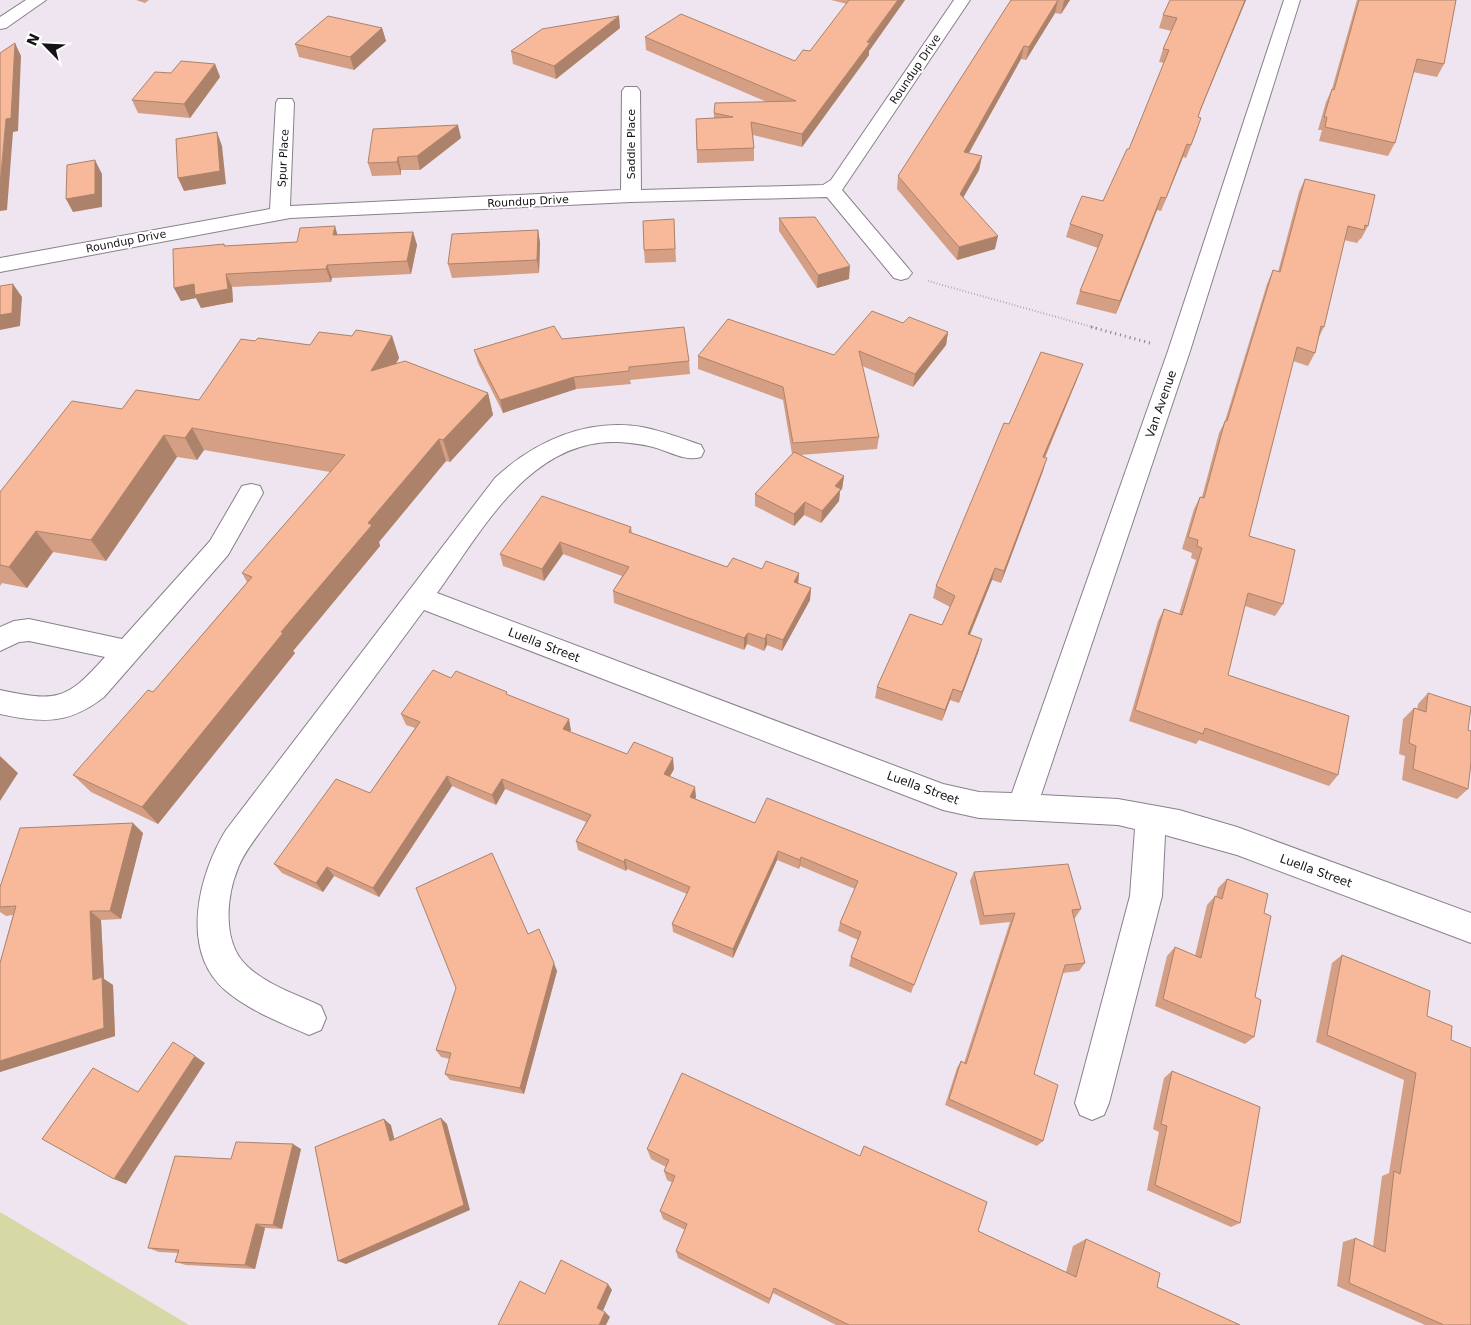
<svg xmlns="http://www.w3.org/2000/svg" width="1471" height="1325" viewBox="0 0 1471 1325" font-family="'DejaVu Sans',sans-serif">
  <rect width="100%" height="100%" fill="#eee5f0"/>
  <path fill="#d6d9a6" d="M0 1212 189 1325H0Z"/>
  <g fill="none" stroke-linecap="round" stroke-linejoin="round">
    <defs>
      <g id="minor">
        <path d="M26 0H46L6 28 0 29V17Z"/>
        <path d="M954 0H970L842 190 908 268 912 273 908 278 901 280 894 278 827 197 631 202 290 218 0 272V258L270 209 276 103 278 99H292L294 103 290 206 621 190 622 91 625 87H637L640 91 641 190 823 185 831 180Z"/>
        <path d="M1284 0H1300L1190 351 1041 795 1118 799 1179 810 1237 827 1471 913V943L1237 855 1165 835 1162 896 1109 1103 1104 1115 1092 1120 1080 1115 1075 1103 1130 896 1135 829 1118 825 979 818 943 810 424 610 260 832C252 843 243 855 238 868 226 897 222 943 247 966 267 985 296 994 321 1006L326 1018 321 1030 309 1035C281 1023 248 1010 225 990 179 950 199 874 226 830L495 478C535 441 587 418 642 427 662 431 681 438 701 445L704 451 701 457C685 462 669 451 653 447 642 444 631 443 619 442 530 438 482 531 437 593L943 784 979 792 1012 793 1168 351Z"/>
        <path d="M251 484 260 486 263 493 228 555 104 697C68 725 42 723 0 714V690C56 702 66 701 105 657L29 641 19 642 0 651V627L14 621 29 619 122 639 210 541 242 486Z"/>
      </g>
    </defs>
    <use href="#minor" stroke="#88808a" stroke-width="2"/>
    <path stroke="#807a82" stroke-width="2" stroke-dasharray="0.5 2.5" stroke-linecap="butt" d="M928 281 1096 328"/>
    <path stroke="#807a82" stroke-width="3" stroke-dasharray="1 4" stroke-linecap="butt" d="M1091 327 1150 343"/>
    <use href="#minor" fill="#fff" fill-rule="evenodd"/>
  </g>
  <g fill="#d49f84">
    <path d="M136 0H149L145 3Z"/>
    <path d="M831 0H905L869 51V55L802 147 753 135 754 148V161L697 163 696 119 714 118V113L767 102 646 50 645 37 795 61 810 51 847 4Z"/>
    <path d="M1011 0H1070L1061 14 1055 13 1026 60 1021 59 969 153 982 156 979 170 963 197 995 249 957 260 897 189 898 176Z"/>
    <path d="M1170 0H1246L1199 114 1197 131 1186 158 1183 157 1161 211 1157 210 1116 314 1076 304 1080 291 1098 248 1066 237 1070 224 1103 201 1129 149 1164 63 1159 62 1163 49 1172 31 1159 28 1163 15Z"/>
    <path d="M1357 0H1456L1444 64 1437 77 1413 72 1395 143 1388 156 1319 141 1322 130H1318L1326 102 1332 89Z"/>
    <path d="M382 28 386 41 354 70 299 57 295 44Z"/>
    <path d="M620 28 556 79 513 64 511 51Z"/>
    <path d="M215 64 220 77 190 118 138 113 132 100 171 73Z"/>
    <path d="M461 138 420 170H401V175L372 176 368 163Z"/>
    <path d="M1305 179 1368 226 1361 239H1360L1357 243 1344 240 1324 327 1319 337 1315 353 1308 366 1293 361 1249 536 1283 604 1275 616 1245 606 1228 675 1338 775 1329 786 1199 740 1196 744 1129 721 1158 621 1164 609 1179 614 1196 560 1191 558 1192 553 1182 549 1194 509 1200 497H1202L1219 433 1225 421 1267 284 1273 270 1278 272 1299 192Z"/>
    <path d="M779 218 849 279 817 288 779 231Z"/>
    <path d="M674 219 676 262 645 263 644 250Z"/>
    <path d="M538 230 540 243 539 273 452 278 448 264Z"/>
    <path d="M413 232 417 245 411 274 332 278 331 282 232 287 233 302 201 308 196 298 181 301 174 288 224 244 225 246 297 242 338 235Z"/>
    <path d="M903 323 948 332 946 345 913 387 862 366 879 437 877 449 800 455 844 476 842 489 840 491 839 501 821 523 804 515 794 526 755 506V494L792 454 783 400 698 369V356L834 355Z"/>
    <path d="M352 336H392L399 358 396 364 488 393 493 415 450 462 446 461 379 542 380 546 293 651 295 653 158 824 91 792 73 775 153 692 247 582 242 573 330 472 204 450 197 460 177 457 106 561 53 552 27 588 2 583 0 586V492L122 409 199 400 255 341 310 345Z"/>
    <path d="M562 339 689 361 690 374 630 380 631 384 576 389 503 413 478 363 474 350Z"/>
    <path d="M1078 377 1045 458 1043 471 1001 583 992 580 970 635 979 650 959 703 950 700 942 721 875 698 877 687 942 625 950 607 933 598 936 586 1009 424Z"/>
    <path d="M631 527 632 533 727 567 762 569 799 573 798 583 811 588 810 600 782 651 767 645 764 651 747 644 744 650 614 603 613 591 622 576 563 554 544 581 503 566 500 554Z"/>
    <path d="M451 678 508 695 571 730 570 732 627 754 674 769 670 777 696 797 695 799 755 823 957 873 911 993 849 966 851 957 858 940 838 931 840 923 855 889 800 866 799 869 777 860 733 958 673 932 672 924 687 894 627 869 626 871 578 850 576 841 586 822 505 789 496 805 452 786 379 897 334 876 323 892 282 873 274 864 370 793 415 728 406 725 401 714Z"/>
    <path d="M1428 693 1468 730V789L1457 799 1402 780 1405 756 1399 754 1403 719 1414 708 1417 709 1418 704Z"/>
    <path d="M143 833 121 919 101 920 104 979 113 985 115 1036 0 1072V963L13 915 6 916 0 912V887Z"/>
    <path d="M974 872 1081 909 1075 918H1074L1085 963 1079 971 1063 973 1034 1074 1043 1141 1037 1146 945 1105 957 1068 961 1061 964 1063 1010 922 980 925 970 881Z"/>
    <path d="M1227 879 1264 913 1255 997 1254 1037 1245 1044 1155 1006 1167 956 1175 947 1195 956 1207 905 1215 896 1216 897 1218 888Z"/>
    <path d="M528 934 557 971 524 1094 450 1080 445 1074 450 1059 441 1057 436 1050Z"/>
    <path d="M1342 955 1427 1016 1451 1040 1471 1325H1425L1337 1286 1343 1242 1355 1238 1373 1246 1382 1176 1389 1173 1404 1080 1316 1042 1332 963Z"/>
    <path d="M1172 1071 1240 1223 1231 1227 1147 1190 1159 1132 1153 1129 1164 1078Z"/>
    <path d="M864 1146 978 1231 1066 1272 1073 1246 1086 1239 1157 1287 1240 1325H836L773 1293 769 1304 678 1258 676 1251 685 1230 663 1219 660 1211 673 1183 667 1180 664 1171 666 1167 651 1159 647 1149 860 1156Z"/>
    <path d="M301 1149 282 1229 265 1228 255 1269 186 1265 175 1262 178 1253 159 1252 148 1248Z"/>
  </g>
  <g fill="#ad826b">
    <path d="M898 0H905L869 51V55L802 147V134Z"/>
    <path d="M1058 0 1055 13 1026 60 1029 47Z"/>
    <path d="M1065 0H1070L1061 14 1064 1Z"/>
    <path d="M1245 0H1246L1196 121 1201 108Z"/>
    <path d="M619 16 620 28 556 79 554 66Z"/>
    <path d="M382 28 386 41 354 70 350 57Z"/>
    <path d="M15 43 21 56 18 131 13 132 7 210 0 211V185L6 119Z"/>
    <path d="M1024 46 1021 59 962 165 964 152Z"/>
    <path d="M215 64 220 77 190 118 184 104Z"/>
    <path d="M458 125 461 138 420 170 417 156Z"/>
    <path d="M217 132 222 146 226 184 184 191 178 178Z"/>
    <path d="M1187 144 1183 157 1161 211 1166 198Z"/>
    <path d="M982 156 979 170 958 207 960 194Z"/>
    <path d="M398 157 401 170V175L397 162Z"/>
    <path d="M95 160 102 174V207L73 212 66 199Z"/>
    <path d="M1161 197 1157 210 1116 314 1120 301Z"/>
    <path d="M335 226 339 240 333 235Z"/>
    <path d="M538 230 540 243 539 273 537 260Z"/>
    <path d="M413 232 417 245 411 274 407 261Z"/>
    <path d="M998 236 995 249 957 260 959 247Z"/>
    <path d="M327 265 332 278 331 282 326 269Z"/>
    <path d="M850 266 849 279 817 288 818 275Z"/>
    <path d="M226 274 232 287 233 302 201 308 196 298 181 301 174 288Z"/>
    <path d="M13 284 22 297 20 326 0 330V315Z"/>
    <path d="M948 332 946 345 913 387 915 374Z"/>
    <path d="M392 336 399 358 379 394 371 371Z"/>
    <path d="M1083 364 1078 377 1039 470 1043 457Z"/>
    <path d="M574 377 576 389 503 413 500 400Z"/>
    <path d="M488 393 493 415 450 462 443 440Z"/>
    <path d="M192 428 204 450 197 460 185 438Z"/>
    <path d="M164 435 177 457 106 561 91 540Z"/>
    <path d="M439 439 446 461 379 542 380 546 293 651 295 653 158 824 142 807 368 523Z"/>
    <path d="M1047 458 1043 471 1001 583 1004 571Z"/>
    <path d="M844 476 842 489 840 491 839 501 821 523 822 511 835 486Z"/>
    <path d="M805 502 804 515 794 526V514Z"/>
    <path d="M36 531 53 552 27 588 9 567Z"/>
    <path d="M560 542 563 554 544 581 542 569Z"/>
    <path d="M995 568 992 580 965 646 968 634Z"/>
    <path d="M799 573 798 585 794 582Z"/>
    <path d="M811 588 810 600 782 651 783 640Z"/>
    <path d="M748 633 747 644 744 650V638Z"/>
    <path d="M767 634V645L764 651 765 639Z"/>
    <path d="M982 639 979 650 959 703 962 692Z"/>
    <path d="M953 689 950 700 942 721 945 710Z"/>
    <path d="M569 719 571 730 566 740 563 729Z"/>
    <path d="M0 756 18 773 0 801Z"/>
    <path d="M673 758 674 769 665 784 664 774Z"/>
    <path d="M447 776 452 786 379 897 373 888Z"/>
    <path d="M502 779 505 789 496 805 492 795Z"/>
    <path d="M695 787 696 797 691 807 690 797Z"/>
    <path d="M133 823 143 833 121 919 110 911Z"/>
    <path d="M778 851 777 860 733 958V949Z"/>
    <path d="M801 857 800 866 799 869 800 860Z"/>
    <path d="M625 859 627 869 626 871 624 862Z"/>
    <path d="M327 867 334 876 323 892 316 883Z"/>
    <path d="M90 911 101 920 104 979 113 985 115 1036 0 1072V1061L93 980Z"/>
    <path d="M554 963 557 971 524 1094 520 1088Z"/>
    <path d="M195 1056 205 1063 126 1184 114 1179Z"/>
    <path d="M441 1118 447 1124 470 1210 346 1264 338 1261Z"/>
    <path d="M384 1119 391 1125 396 1146 390 1141Z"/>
    <path d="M293 1144 301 1149 282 1229 273 1225Z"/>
    <path d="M256 1224 265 1228 255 1269 245 1265Z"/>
    <path d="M608 1284 612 1290 602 1313 597 1308Z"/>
    <path d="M605 1312 610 1317 606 1325H599Z"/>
  </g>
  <g fill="#f7b999" stroke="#ad826b">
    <path d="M849 0H898L867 42 870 43 802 134 751 122 754 148 697 150 696 119 733 117 714 113 715 103 796 101 645 37 681 14 795 61 803 50 810 51Z"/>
    <path d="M1011 0H1058L1029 47 1024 46 964 152 982 156 960 194 998 236 959 247 898 176Z"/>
    <path d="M1170 0H1245L1201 108 1198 117 1201 118 1191 145 1187 144 1166 198 1161 197 1120 301 1080 291 1103 235 1070 224 1082 196 1103 201 1127 149H1129L1169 50 1163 49 1177 18 1163 15Z"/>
    <path d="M1359 0H1456L1444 64 1417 59 1395 143 1325 127 1327 117H1324L1332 89 1334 90Z"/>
    <path d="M328 16 382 28 350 57 295 44Z"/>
    <path d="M619 16 554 66 511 51 542 29Z"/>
    <path d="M15 43 11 118 6 119 0 185V53Z"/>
    <path d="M181 61 215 64 184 104 132 100 155 72 171 73Z"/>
    <path d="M458 125 417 156 398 157 397 162 368 163 373 129Z"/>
    <path d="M217 132 220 171 178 178 176 139Z"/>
    <path d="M95 160V194L66 199 67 165Z"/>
    <path d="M1305 179 1375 195 1368 226 1365 225 1364 230 1348 226 1324 327 1321 326 1315 353 1297 347 1249 536 1295 550 1283 604 1248 593 1228 675 1349 716 1338 775 1205 728 1203 734 1135 710 1164 609 1182 615 1202 548 1197 546 1198 540 1188 537 1200 497 1204 498 1225 421H1227L1273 270 1280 272Z"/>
    <path d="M815 217 850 266 818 275 779 218Z"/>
    <path d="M674 219 675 249 644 250 643 221Z"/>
    <path d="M335 226 333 235 413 232 407 261 327 265 326 269 226 274 228 289 195 295 194 284 174 288 173 249 224 244V246L297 242 300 228Z"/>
    <path d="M538 230 537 260 448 264 452 234Z"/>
    <path d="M13 284 12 313 0 315V286Z"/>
    <path d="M872 311 903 323 909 317 948 332 915 374 859 351 879 437 793 443 783 387 698 356 728 319 834 355Z"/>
    <path d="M554 326 562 339 684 327 689 361 629 367V371L574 377 500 400 474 350Z"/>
    <path d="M356 330 392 336 371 371 405 361 488 393 443 440 439 439 368 523 372 525 281 632 283 633 142 807 73 775 148 690 153 692 252 577 242 573 345 455 192 428 185 438 164 435 91 540 36 531 9 567 0 565V492L72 401 122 409 136 390 199 400 241 339 255 341 258 338 310 345 319 332 352 336Z"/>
    <path d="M1041 352 1083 364 1043 457 1047 458 1004 571 995 568 968 634 982 639 962 692 953 689 945 710 877 687 910 614 942 625 955 596 936 586 1004 423 1009 424Z"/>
    <path d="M794 452 844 476 835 486 841 489 822 511 805 502 794 514 755 494Z"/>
    <path d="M542 496 631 527 629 532 727 567 733 558 762 569 766 561 799 573 794 582 811 588 783 640 767 634 765 639 748 633 744 638 613 591 629 567 560 542 542 569 500 554Z"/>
    <path d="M433 670 451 678 456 671 507 692 506 694 569 719 563 729 627 754 634 742 673 758 664 774 695 787 690 797 755 823 767 798 957 873 914 985 851 957 861 932 840 923 858 881 801 857 800 860 778 851 733 949 672 924 690 887 625 859 624 862 576 841 591 815 502 779 492 795 447 776 373 888 327 867 316 883 274 864 336 779 370 793 420 722 401 714Z"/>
    <path d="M1428 693 1471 707 1468 730 1471 731V762L1468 789 1413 769 1416 746 1409 743 1414 708 1426 712Z"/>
    <path d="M133 823 110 911H90L93 980 102 977 104 1028 0 1061V963L16 906 0 907V887L20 828Z"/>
    <path d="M492 853 528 934 539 929 554 963 520 1088 445 1074 451 1053 436 1050 456 988 416 888Z"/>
    <path d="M1068 864 1081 909 1072 910 1085 963 1065 965 1034 1074 1058 1085 1043 1141 949 1099 961 1061 966 1064 1015 913 984 916 974 872Z"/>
    <path d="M1227 879 1268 894 1264 913 1271 916 1255 997 1261 1000 1254 1037 1163 999 1175 947 1201 958 1215 896 1222 899Z"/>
    <path d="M1342 955 1430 991 1427 1016 1452 1026 1451 1040 1471 1048V1325H1444L1349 1283 1355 1238 1385 1252 1394 1171 1400 1174 1416 1073 1327 1035Z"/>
    <path d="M173 1042 195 1056 114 1179 42 1139 93 1068 138 1092Z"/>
    <path d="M1172 1071 1260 1107 1240 1223 1155 1185 1167 1126 1161 1124Z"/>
    <path d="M682 1073 860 1156 864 1146 987 1202 978 1231 1076 1277 1086 1239 1160 1273 1157 1287 1240 1325H849L774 1288 770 1299 676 1251 687 1224 660 1211 675 1176 664 1171 669 1160 647 1149Z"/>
    <path d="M441 1118 464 1205 338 1261 315 1147 384 1119 390 1141Z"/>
    <path d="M236 1142 293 1144 273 1225 256 1224 245 1265 175 1262 179 1250 148 1248 175 1156 231 1159Z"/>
    <path d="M561 1260 608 1284 597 1308 605 1312 599 1325H498L520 1281 545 1294Z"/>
  </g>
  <g text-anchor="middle" stroke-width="4" stroke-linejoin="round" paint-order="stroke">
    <g font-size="11" fill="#161317" stroke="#fff">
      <text transform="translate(915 69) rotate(-56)" y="4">Roundup Drive</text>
      <text transform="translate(631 144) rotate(-90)" y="4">Saddle Place</text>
      <text transform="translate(283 158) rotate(-87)" y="4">Spur Place</text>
      <text transform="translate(528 201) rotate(-3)" y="4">Roundup Drive</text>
      <text transform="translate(126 241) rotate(-11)" y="4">Roundup Drive</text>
    </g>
    <g font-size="12" fill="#161317" stroke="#fff">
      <text transform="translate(1161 404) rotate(-71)" y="4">Van Avenue</text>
      <text transform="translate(544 645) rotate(21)" y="4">Luella Street</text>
      <text transform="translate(923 788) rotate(20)" y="4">Luella Street</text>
      <text transform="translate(1316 871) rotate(20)" y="4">Luella Street</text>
    </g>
  </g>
  <g transform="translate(45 45) rotate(294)" stroke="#ffffff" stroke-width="4" paint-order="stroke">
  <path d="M0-4L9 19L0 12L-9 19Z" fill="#161317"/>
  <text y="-8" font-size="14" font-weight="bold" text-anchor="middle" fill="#161317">N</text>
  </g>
</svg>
